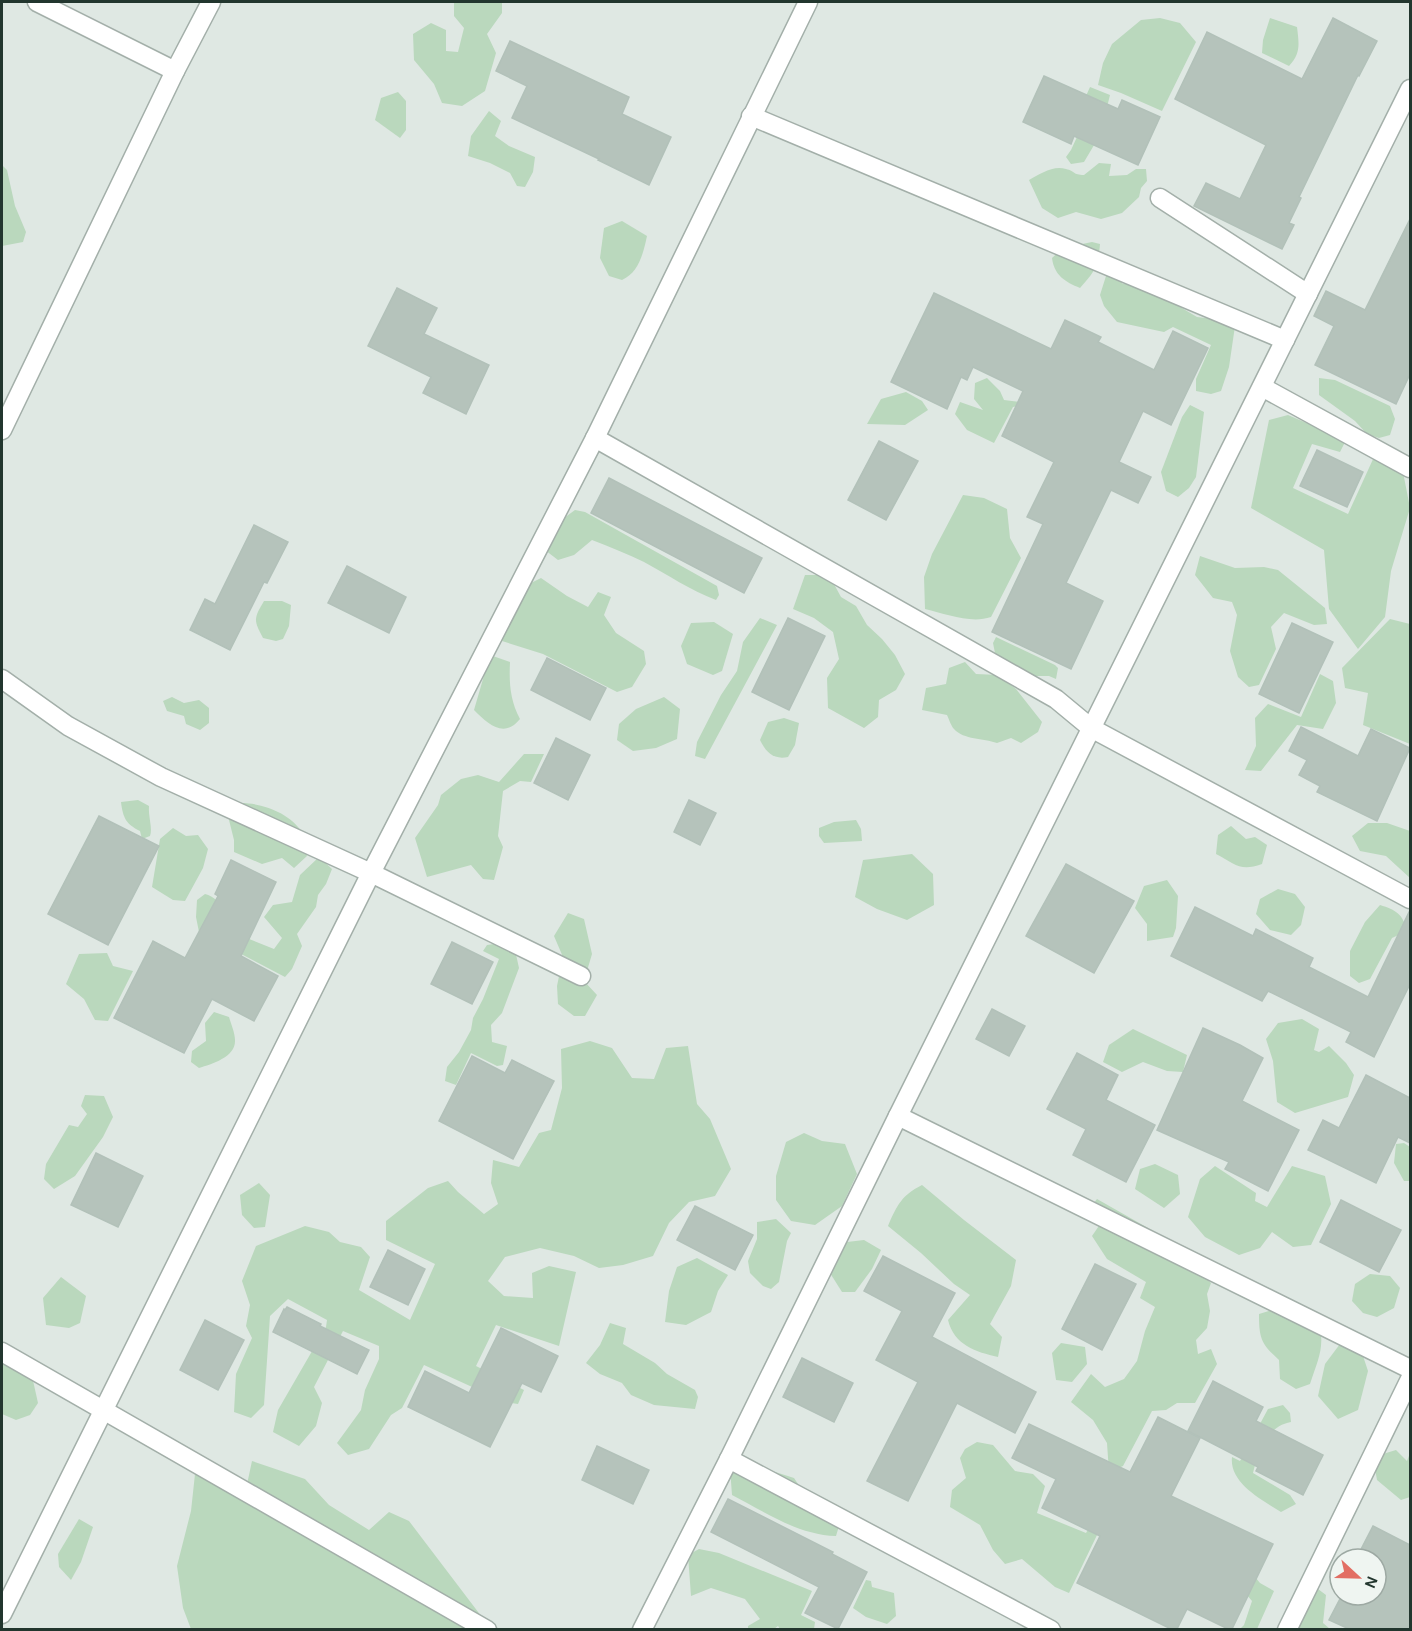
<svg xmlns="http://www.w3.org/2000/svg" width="1412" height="1631" viewBox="0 0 1412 1631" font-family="Karla,sans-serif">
  <rect width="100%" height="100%" fill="#dfe8e3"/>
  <g fill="#bad8bd">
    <path d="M454 2H502V13L487 34 496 53 485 91 462 106 442 103 434 84 414 60 413 34 431 23 446 30V51L458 52 464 28 454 16Z"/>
    <path d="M1160 18 1180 23 1196 42 1162 111 1121 93 1098 85 1103 63 1112 44 1141 20Z"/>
    <path d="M1270 18 1297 27C1299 44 1301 53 1289 66L1262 53 1263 40Z"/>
    <path d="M1090 87 1110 95 1100 135 1084 162 1071 164 1066 157 1071 150 1088 113 1082 105Z"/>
    <path d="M398 92 406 101V130L400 138 375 120 381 98Z"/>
    <path d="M489 111 501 121 495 136 509 146 535 157 533 172 525 187 517 186 510 173 490 163 468 156 471 136Z"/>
    <path d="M1099 163 1111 164 1109 176 1127 175 1136 169H1146L1147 181 1141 188 1139 197 1122 213 1101 219 1076 212 1058 218 1042 208 1029 180C1040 174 1053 165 1066 169 1075 171 1073 175 1084 175Z"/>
    <path d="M2 165 7 170 15 206 26 232 23 242 2 246Z"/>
    <path d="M622 221 647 236C643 254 639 272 622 280L609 276 600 258 604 228Z"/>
    <path d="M1092 242 1100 244C1098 267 1095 271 1080 288 1065 282 1054 275 1052 258L1063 248Z"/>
    <path d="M1115 275 1123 284 1129 281 1144 286 1148 293 1166 297 1175 304 1197 317 1222 320 1235 326 1229 367 1221 391 1211 394 1196 391V379L1211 345 1173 327 1164 332 1117 322 1104 306 1100 295 1106 276Z"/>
    <path d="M987 378 1000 391 1004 400 1019 402 1018 406 1013 407 994 443 967 430 955 414 960 402 983 410 974 399 975 383Z"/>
    <path d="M1319 378 1335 380 1390 406 1395 419 1390 435 1379 438 1367 434 1355 421 1319 395Z"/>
    <path d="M906 392 922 401 928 410 905 425 867 424 881 399Z"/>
    <path d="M1190 405 1204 412 1196 477 1189 488 1178 497 1166 491 1161 472 1182 417Z"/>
    <path d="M1288 415 1346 440 1340 452 1312 444 1293 488 1348 514 1374 457 1403 472 1410 508 1391 571 1385 617 1358 649 1329 609 1324 550 1251 508 1269 420Z"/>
    <path d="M963 495 984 498 1007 509 1010 538 1021 558 991 617C971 624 946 614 925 609L924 577 932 554Z"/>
    <path d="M575 510 585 512 717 586 719 595 716 600C690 590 668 575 644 562 628 554 610 547 592 540L574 555 558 560 541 547 560 521Z"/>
    <path d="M1200 556 1235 568 1264 567 1278 570 1325 608 1327 624 1314 625 1284 613 1271 627 1276 649 1259 685 1249 687 1238 677 1230 651 1237 615 1232 602 1213 598 1195 575Z"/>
    <path d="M805 575H829L841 597 856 606 867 625 882 639 895 655 905 674 896 690 879 700 878 717 864 728 828 708 827 678 839 659 833 632 814 618 793 609Z"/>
    <path d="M541 578 567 596 588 607 598 592 611 597 604 615 616 633 644 651 646 664 632 687 617 692 543 654 502 641 523 587Z"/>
    <path d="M264 601H282L291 605 289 626 283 639 276 641 263 638C253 620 254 618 264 601Z"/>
    <path d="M760 618 777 625 705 759 695 756 697 742 721 695 737 671 743 642Z"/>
    <path d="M1390 619 1410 624V744L1363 725 1368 693 1345 688 1342 668Z"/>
    <path d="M714 622 733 634 722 671 713 675 687 664 681 646 691 623Z"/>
    <path d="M996 637 1055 665 1058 668 1056 679 1049 676H1024L996 658 993 643Z"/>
    <path d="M490 655 510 662C509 683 510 700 520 719 504 739 488 724 474 710Z"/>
    <path d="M965 662 976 674 998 675 1016 689 1042 722 1038 732 1021 743 1011 738 997 743C983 738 964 740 954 729 951 726 949 719 947 715L922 710 926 688 946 684 949 668Z"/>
    <path d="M1320 674 1333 681 1336 703 1323 729 1297 725 1261 771 1245 770 1256 746 1255 718 1268 704 1301 717Z"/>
    <path d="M172 697 184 703 199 700 209 708V723L200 730 186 724 184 716 167 711 163 701Z"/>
    <path d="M664 697 680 709 677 739 656 748 633 751 617 740 619 724 636 709Z"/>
    <path d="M784 718 799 723 795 745 788 757C773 760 766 752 760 740L768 722Z"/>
    <path d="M524 754H544L531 782 520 781 503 791 498 836 503 847 494 880 483 879 471 865 427 877 415 838 438 805 441 795 461 779 478 775 499 782Z"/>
    <path d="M138 800 149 806C148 816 153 829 150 836L142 839 140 831C126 824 123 818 121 802Z"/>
    <path d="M241 803C262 803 290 813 302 832 305 838 305 848 307 856L294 868 282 858 262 864 234 852V840L229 820Z"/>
    <path d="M856 820 861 829 862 841 824 843 819 836V828L834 822Z"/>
    <path d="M1368 823H1387L1410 831V878L1386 856 1360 851 1352 836Z"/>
    <path d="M1231 826 1246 839 1255 837 1267 845 1262 864C1240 872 1235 864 1216 854L1218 835Z"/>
    <path d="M173 828 186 836 198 835 208 849 203 868 185 901 173 900 152 887 160 839Z"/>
    <path d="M912 854 933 874 934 905 907 920 877 909 855 897 863 860Z"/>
    <path d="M319 857 332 869 326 884 318 895 316 907 297 934 302 946 292 969 285 977 199 932 196 917 197 900 205 894C223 899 229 919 237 934L274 949 282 938 264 917 273 905 292 902 300 875Z"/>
    <path d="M1167 880 1178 896 1176 928 1173 937 1147 941V924L1135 908 1144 886Z"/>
    <path d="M1278 889 1295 894 1305 907 1301 925 1291 935 1270 930 1256 914 1260 899Z"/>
    <path d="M1380 905C1396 910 1403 914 1407 931L1392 938 1370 979 1359 983 1350 976V951L1365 922Z"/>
    <path d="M568 913 584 919 592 954 584 981 597 995 585 1016H574L558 1004 557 986 563 957 554 936Z"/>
    <path d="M508 942 515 950 519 968 502 1013 491 1025 492 1042 507 1046 503 1065 497 1066 471 1053 456 1085 445 1081 447 1067 459 1052 471 1030 473 1018 483 999 499 959 483 951 487 945Z"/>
    <path d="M107 953 113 966 133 971 108 1021 95 1020 84 999 66 984 79 954Z"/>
    <path d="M214 1012 229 1017C231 1024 235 1033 235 1040 236 1057 212 1064 199 1068L191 1062 192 1051 206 1041 205 1023Z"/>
    <path d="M1302 1019 1319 1029 1314 1050 1319 1052 1329 1046 1346 1063 1354 1075 1348 1097 1295 1113 1277 1102 1273 1061 1266 1039 1278 1023Z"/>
    <path d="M1133 1029 1187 1055 1183 1072 1167 1071 1143 1062 1122 1072 1103 1062 1109 1045Z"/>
    <path d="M590 1041 612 1048 632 1078 654 1079 666 1048 688 1046 697 1104 710 1119 731 1169 715 1196 689 1202 669 1223 653 1256 623 1265 599 1268 574 1256 540 1248 505 1257 488 1281 504 1296 533 1298 532 1273 549 1266 576 1272 559 1346 496 1325 476 1366 524 1390 518 1404 505 1402 424 1365 402 1408 391 1415 369 1449 348 1455 337 1443 361 1410 365 1390 379 1359V1346L343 1331 314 1387 322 1403 316 1426 299 1446 273 1432 278 1410 326 1327 327 1320 288 1299 270 1316 264 1405 251 1418 234 1412 236 1374 252 1338 246 1326 250 1305 242 1281 256 1246 305 1226 329 1232 340 1242 361 1247 370 1257 359 1290 410 1320 435 1264 386 1240V1221L428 1188 448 1181 458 1192 484 1214 498 1204 491 1183 493 1160 519 1167 539 1133 551 1130 562 1088 561 1049Z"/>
    <path d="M85 1095 104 1096 113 1117 103 1137 75 1176 54 1189 44 1179 46 1164 69 1125 78 1127 87 1114 81 1106Z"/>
    <path d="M804 1133 822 1141 845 1144 857 1174 842 1206 815 1225 791 1221 776 1200V1176L786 1142Z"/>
    <path d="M1404 1143 1410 1147V1181H1404L1394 1163 1396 1144Z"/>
    <path d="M1155 1164 1178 1175 1180 1194 1164 1208 1135 1189 1140 1169Z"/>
    <path d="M1215 1166 1256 1193 1255 1201 1267 1207 1292 1166 1325 1176 1331 1204 1311 1245 1293 1247 1272 1232 1260 1248 1239 1255 1205 1237 1188 1217 1200 1179Z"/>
    <path d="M259 1183 270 1195 265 1227 254 1228 242 1215 240 1195Z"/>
    <path d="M922 1185 964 1220 1016 1260 1011 1286 990 1324 1002 1337 998 1357C976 1352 954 1345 948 1320L970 1295 954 1284 921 1253 888 1226C897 1205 902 1195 922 1185Z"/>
    <path d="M1097 1199 1148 1228 1149 1248 1197 1271 1211 1283 1207 1294 1210 1311 1207 1328 1196 1340 1198 1354 1211 1349 1217 1364 1195 1403H1177L1166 1410 1152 1411 1123 1466 1109 1472 1107 1443 1093 1420 1071 1402 1091 1374 1105 1387 1124 1379 1137 1361 1145 1331 1155 1307 1140 1298 1146 1282 1107 1259 1092 1236 1103 1220 1089 1209Z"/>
    <path d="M776 1219 791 1233 787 1241 779 1282 771 1289 763 1286 750 1273 748 1261 757 1239V1222Z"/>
    <path d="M864 1240 881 1250 872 1269 855 1292H842L830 1273 835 1256 847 1242Z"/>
    <path d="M697 1258 728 1275 718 1291 711 1312 686 1325 665 1322 669 1291 677 1267Z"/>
    <path d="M1370 1274 1390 1276 1400 1288 1394 1308 1377 1317 1363 1313 1352 1301 1355 1284Z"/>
    <path d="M61 1277 86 1296 80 1323 69 1328 46 1325 43 1298Z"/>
    <path d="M1272 1310 1318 1320C1326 1346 1318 1359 1310 1384L1296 1389 1280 1379 1279 1360C1261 1344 1259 1338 1259 1314Z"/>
    <path d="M610 1323 626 1328 623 1344 655 1363 667 1374 695 1390 698 1397 695 1409 654 1405 631 1395 622 1383 600 1374 586 1363 600 1345Z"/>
    <path d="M1061 1343 1085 1347 1087 1364 1072 1382 1056 1380 1052 1353Z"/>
    <path d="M1340 1344 1362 1353 1368 1371 1358 1410 1338 1419 1318 1396 1325 1364Z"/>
    <path d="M2 1351 30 1367 38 1403 30 1415 16 1420 2 1414Z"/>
    <path d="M1283 1405 1290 1413 1291 1422C1267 1426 1258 1452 1253 1473L1290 1495 1296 1504 1281 1512C1262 1500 1229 1483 1232 1457L1240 1461 1268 1409Z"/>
    <path d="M977 1442 993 1445 1015 1471 1033 1474 1045 1486 1037 1513 1086 1533 1095 1518 1098 1533 1069 1593 1055 1587 1022 1559 1005 1564 993 1550 980 1525 950 1507 952 1490 966 1478 960 1458 965 1449Z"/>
    <path d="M1396 1450 1407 1461 1410 1453V1497L1401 1500 1377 1480 1373 1457Z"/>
    <path d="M252 1461 305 1479 329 1505 369 1530 389 1512 409 1521 491 1629H191L183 1608 177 1566 191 1511 195 1474 220 1473 246 1489Z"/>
    <path d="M753 1465 794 1478 808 1499 843 1513 836 1536C798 1535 765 1512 732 1495L730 1468Z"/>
    <path d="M79 1519 93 1527 81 1562 71 1580 59 1567 58 1554Z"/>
    <path d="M699 1549 719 1553 812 1591 801 1615 815 1622 814 1629H780L778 1626 774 1629H748V1626L760 1619 745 1599 711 1588 691 1596 688 1555Z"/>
    <path d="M1251 1572 1260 1583 1274 1591 1257 1629H1240L1244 1625 1252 1601 1241 1588Z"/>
    <path d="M866 1580 871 1581 872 1587 894 1593 896 1616 887 1624 866 1617 853 1608Z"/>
    <path d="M1314 1586 1326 1595 1323 1623 1330 1629H1296Z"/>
  </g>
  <g fill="#b5c3bb" stroke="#b2c1b9" stroke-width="1.5">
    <path d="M1333 18 1377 41 1359 76 1358 75 1299 197 1301 198 1289 223 1294 225 1282 249 1194 206 1206 183 1240 199 1266 145 1175 99 1207 32 1302 79Z"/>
    <path d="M510 41 629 97 622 114 671 137 649 185 598 160 599 159 512 118 527 86 496 71Z"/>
    <path d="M1044 76 1118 109 1122 100 1160 117 1138 165 1074 136 1071 144 1023 122Z"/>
    <path d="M1410 219V374L1396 404 1315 365 1334 326 1314 316 1326 291 1365 310Z"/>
    <path d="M397 288 437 308 424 334 489 365 466 414 423 393 431 377 368 346Z"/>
    <path d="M934 293 1051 349 1065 320 1101 337 1098 342 1154 370 1173 331 1208 348 1171 425 1143 411 1119 462 1151 477 1138 503 1111 490 1066 583 1103 601 1071 669 992 632 1043 524 1027 517 1054 462 1002 436 1023 391 973 367 967 380 961 377 947 409 891 382Z"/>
    <path d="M879 441 918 461 886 520 848 500Z"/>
    <path d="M1317 450 1363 472 1347 507 1300 486Z"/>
    <path d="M609 478 762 558 744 593 591 513Z"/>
    <path d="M254 525 288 542 267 583 264 582 230 650 190 630 205 599 215 604Z"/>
    <path d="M347 566 406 597 389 633 328 603Z"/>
    <path d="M788 618 825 636 789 710 752 692Z"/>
    <path d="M1292 623 1333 642 1299 713 1259 694Z"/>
    <path d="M547 658 606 688 590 720 531 690Z"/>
    <path d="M1301 727 1358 756 1371 729 1410 748 1377 821 1317 792 1320 786 1299 775 1307 760 1289 751Z"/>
    <path d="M556 738 590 755 568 800 534 783Z"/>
    <path d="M689 800 716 813 700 845 674 832Z"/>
    <path d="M99 816 159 846 108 945 48 914Z"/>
    <path d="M231 860 276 882 241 956 278 976 254 1021 212 999 184 1053 114 1018 153 941 185 958 218 896 215 894Z"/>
    <path d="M1066 864 1134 901 1094 973 1026 936Z"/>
    <path d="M1195 907 1253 936 1256 929 1313 958 1309 967 1368 997 1410 910V984L1374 1057 1346 1042 1351 1032 1268 991 1262 1001 1171 956Z"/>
    <path d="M452 942 493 962 472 1004 431 984Z"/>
    <path d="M992 1009 1025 1026 1009 1056 976 1039Z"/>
    <path d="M1203 1028 1240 1045 1263 1058 1242 1101 1299 1130 1268 1191 1225 1169 1229 1162 1157 1130Z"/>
    <path d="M1077 1053 1118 1075 1106 1100 1155 1125 1126 1182 1073 1155 1086 1129 1047 1109Z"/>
    <path d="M472 1056 505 1073 512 1060 554 1081 513 1159 439 1121Z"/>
    <path d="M1366 1075 1410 1098V1143L1398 1137 1376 1183 1308 1150 1323 1120 1339 1128Z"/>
    <path d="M96 1153 143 1176 118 1227 71 1205Z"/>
    <path d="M1341 1200 1401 1230 1379 1272 1320 1242Z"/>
    <path d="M695 1206 753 1235 735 1270 677 1240Z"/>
    <path d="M388 1250 425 1269 408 1305 370 1287Z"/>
    <path d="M883 1256 955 1293 932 1337 1036 1392 1015 1433 957 1403 908 1501 867 1481 918 1382 876 1360 902 1311 864 1291Z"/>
    <path d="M1095 1264 1136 1284 1102 1350 1062 1329Z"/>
    <path d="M287 1307 321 1324 320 1326 369 1350 357 1374 273 1332 284 1309 285 1310Z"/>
    <path d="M205 1320 244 1340 218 1390 180 1370Z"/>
    <path d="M501 1328 558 1356 541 1392 522 1383 490 1447 408 1407 425 1371 469 1393Z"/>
    <path d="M802 1358 853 1383 834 1422 783 1397Z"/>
    <path d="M1213 1381 1263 1407 1256 1421 1323 1455 1303 1495 1256 1471 1258 1467 1188 1431Z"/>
    <path d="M1158 1417 1200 1438 1171 1496 1273 1544 1232 1629H1228L1187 1609 1177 1629H1171L1077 1583 1100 1536 1042 1508 1056 1479 1012 1458 1029 1424 1130 1472Z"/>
    <path d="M597 1446 649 1470 633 1504 582 1480Z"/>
    <path d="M728 1499 833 1552 832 1554 867 1572 838 1629 805 1613 819 1587 711 1532Z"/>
    <path d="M1373 1526 1410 1545V1629H1349L1329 1620 1342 1595H1376V1559H1356Z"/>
  </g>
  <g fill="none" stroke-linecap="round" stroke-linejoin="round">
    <defs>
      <g id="minor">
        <path d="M37 2 175 71"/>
        <path d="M751 116 1285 340"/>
        <path d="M1160 198 1308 294"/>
        <path d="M1262 387 1410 468"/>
        <path d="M2 430 175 71 211 2"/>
        <path d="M595 438 1056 699 1091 728 1410 899"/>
        <path d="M2 679 68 726 161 777 371 873 581 976"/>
        <path d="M898 1116 1410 1369"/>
        <path d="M2 1352 487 1630"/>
        <path d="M729 1459 1051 1630"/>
        <path d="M2 1614 371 873 595 438 808 2"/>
        <path d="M642 1630 729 1459 898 1116 1410 89"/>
        <path d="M1287 1630 1410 1379"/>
      </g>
    </defs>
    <use href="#minor" stroke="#a3afa9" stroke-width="21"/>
    <use href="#minor" stroke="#fff" stroke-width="18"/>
  </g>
  <rect width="1412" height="1631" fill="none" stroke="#22362e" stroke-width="6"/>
  <g transform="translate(1358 1577) rotate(112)"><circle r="28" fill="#eff5f1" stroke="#9da9a3" stroke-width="1.5"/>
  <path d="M0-4.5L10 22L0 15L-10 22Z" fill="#e26e63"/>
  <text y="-9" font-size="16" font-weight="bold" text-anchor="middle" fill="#22362e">N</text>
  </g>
</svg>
